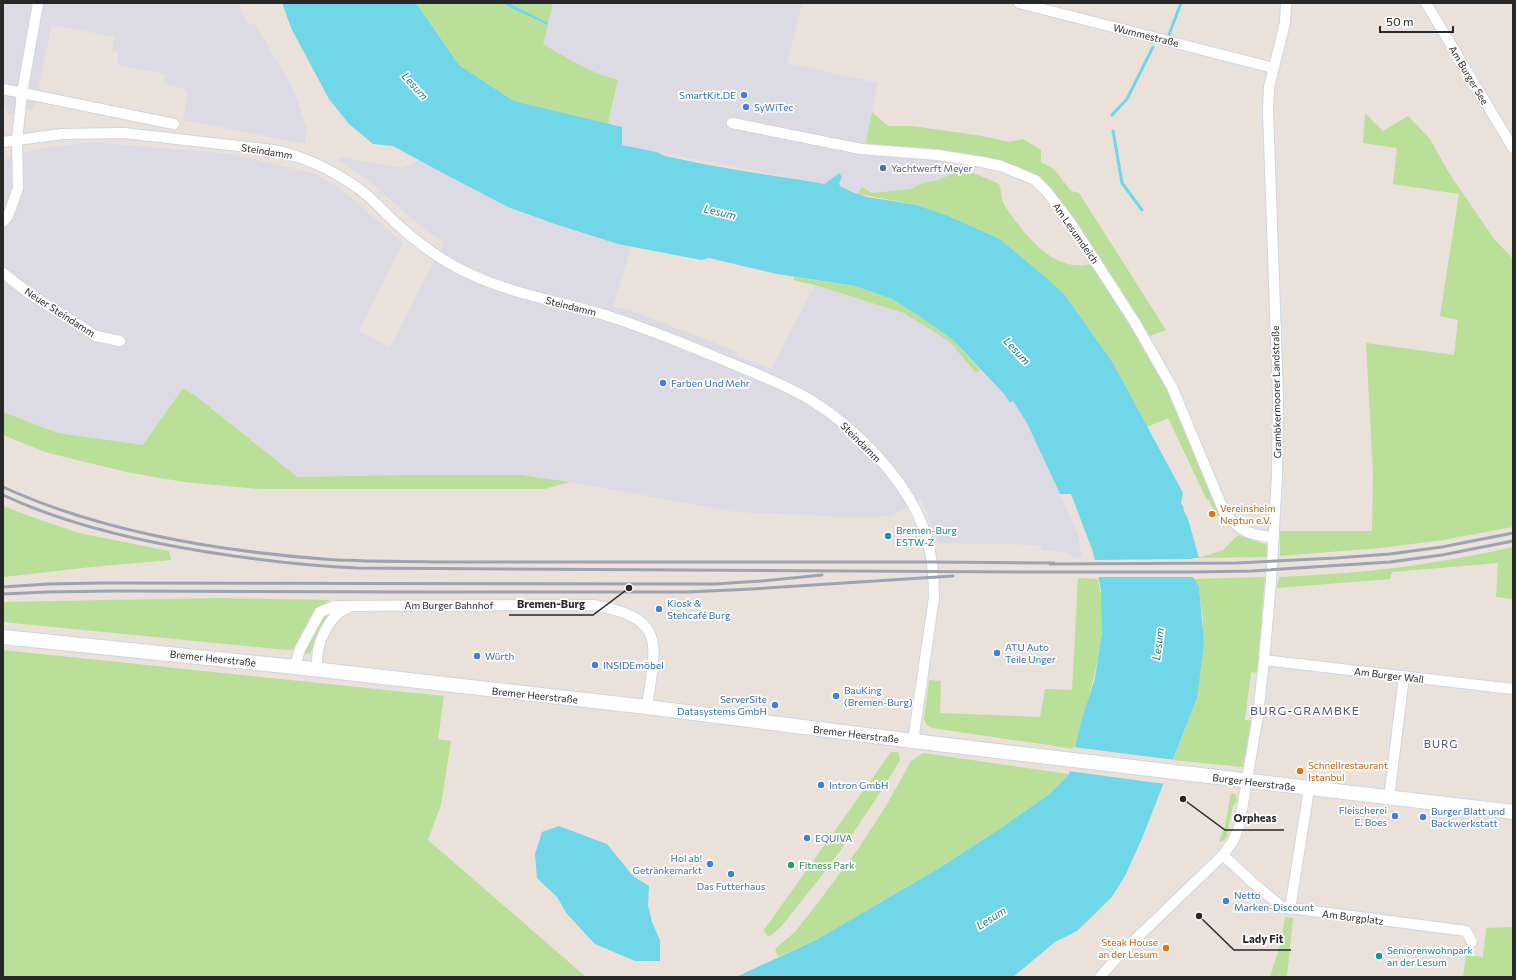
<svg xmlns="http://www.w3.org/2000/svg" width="1516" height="980" viewBox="0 0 1516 980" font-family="Commissioner,sans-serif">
  <rect width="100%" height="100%" fill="#eae1da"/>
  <g fill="#dcdbe3">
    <path d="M3 3H239L247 23 255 24 293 88 307 130 305 144 183 120 188 90 164 84 165 74 118 65V52L112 50 115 37 52 25 34 108 8 114 3 106Z"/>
    <path d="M553 3H797L802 4 787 63 878 83 863 152 910 156 947 161 957 172 938 180 923 183 911 189 872 193 862 187 858 194 840 186 839 183 825 184 622 145V127L608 124 614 103 618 80 606 77 574 63 543 44Z"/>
    <path d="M90 142 231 154 315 174 339 187 403 243 359 331 390 347 444 242 426 231 376 187 338 159 342 157 403 168 420 160 439 171 618 244 631 247 613 307 628 309 738 352 736 355 771 369 815 285 904 313 949 341 976 373 980 370 1004 394 1010 403 1013 401 1027 423 1060 494 1078 535 1082 557 1073 558 1070 553 1042 550 1041 545 938 543 921 498 891 516 847 518 811 515 735 512 570 482 521 475H405L297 477 197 397 183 388 144 445 58 433 3 412V160L33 150Z"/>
  </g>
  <g fill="#b9df98">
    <path d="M416 3H502L513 9 548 25 543 44C567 58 591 73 618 80L608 124 514 101 459 65Z"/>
    <path d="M509 3H553L548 23Z"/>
    <path d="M872 112 888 126H912L982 136 1010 142 1023 139 1041 150V162L1054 169 1071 191 1079 193 1166 330 1141 339 1166 384 1221 514 1216 517 1209 500H1207L1168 418 1147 427 1113 363 1065 295 998 238 946 215 917 205 858 194 862 187 872 193 911 189 923 183 938 180 956 172 955 170 972 172 999 184C1001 189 1001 196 1003 202 1007 211 1014 219 1020 227 1041 253 1065 274 1100 262L1037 177 865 145Z"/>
    <path d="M1365 113 1383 131 1408 116 1430 139 1449 173 1494 239 1513 259V527L1443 540 1380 548 1280 556V531H1372L1373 474 1366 343 1454 355 1458 320 1440 316 1459 194 1393 184 1397 148 1363 143Z"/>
    <path d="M794 277 855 286 892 299 916 314 952 339 980 370 976 373 949 341 904 313 815 285 793 280Z"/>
    <path d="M183 388 197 397 297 477 405 475H521L570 482 544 489H259L184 482 126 472 45 452 3 435V412L58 433 143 445Z"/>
    <path d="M3 506 32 517 79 533 169 551 171 560 91 567 3 577Z"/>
    <path d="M1238 535 1267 545V557L1199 558 1223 550Z"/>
    <path d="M1513 547V599L1496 597 1498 563 1392 572 1390 579 1277 588 1279 577C1358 574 1436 565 1513 547Z"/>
    <path d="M1265 577 1257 673 1251 672 1245 720 1251 721 1243 767 1173 760 1197 698 1203 621 1199 587 1194 579Z"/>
    <path d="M1078 578 1098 579C1112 639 1088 692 1075 749L932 728 926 724 924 719 929 680 941 681 940 713 1040 717 1045 689 1072 690Z"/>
    <path d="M215 598 330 600 315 611 296 646 292 650H286L3 622V602Z"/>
    <path d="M331 612 310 654 302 653 320 617Z"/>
    <path d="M3 650 444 696 438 739 451 741 441 805 428 840 586 977H3Z"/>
    <path d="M891 752H898L900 760C871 809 839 855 803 899 792 912 783 928 768 937L764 930Z"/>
    <path d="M923 753 1069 774 1048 795 1001 828 941 867 816 940 778 957 775 949 795 932 823 896 858 849 886 806 911 761Z"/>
    <path d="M1231 793 1235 794 1237 801 1233 806 1227 834 1228 836 1223 841 1219 842 1225 826Z"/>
    <path d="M1285 917 1293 918 1287 977H1270L1281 942Z"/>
    <path d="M1513 927V977H1463L1466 955 1483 957 1486 928Z"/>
  </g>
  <g fill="#70d7e9">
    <path d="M282 3H416L459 65 514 101 622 127V145L657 152 665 156C686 160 706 165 726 168 759 174 792 178 825 184L839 173 842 177 839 183 840 186 852 192 867 197 917 205 946 215 998 238 1042 274 1065 295 1113 363 1183 493 1181 503 1184 508 1183 509 1188 519 1199 558H1193V577L1199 587 1204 643 1197 698 1143 836 1125 876 1111 898 1077 931 1055 942 1013 977H736L816 940 941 867 1001 828 1048 795 1069 774 1081 722 1095 678 1102 632 1101 589 1093 552 1071 494H1060L1027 423 1013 401 1010 403 1004 394 952 339 916 314 892 299 855 286 777 274 709 258 701 260 618 244 555 224 508 207 439 171 393 146 373 144 349 124 329 99 292 30Z"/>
    <path d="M502 3H509L548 23V25L513 9Z"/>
    <path d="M559 826 607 844 633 876 649 886 648 905 652 922 660 940V961H635L595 944 567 914 557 897 537 878 535 854 542 832Z"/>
  </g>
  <g fill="#eae1da">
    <path d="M1193 559V577H1096L1092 560Z"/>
    <path d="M1073 747 1175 760 1165 784 1068 771Z"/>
  </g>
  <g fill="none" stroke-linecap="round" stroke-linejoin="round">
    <g stroke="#70d7e9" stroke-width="3">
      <path d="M1169 35 1181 3"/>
      <path d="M1112 115 1127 99 1153 47"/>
      <path d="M1113 131 1122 183 1142 210"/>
    </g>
    <defs>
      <g id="minor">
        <path d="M1019 3 1273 68"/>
        <path d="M1426 3 1513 148"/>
        <path d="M3 89 174 124"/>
        <path d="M732 123 861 149 938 155 982 162 1001 166 1035 180 1047 192 1070 222 1134 321 1172 387 1225 514C1243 533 1249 534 1274 538"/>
        <path d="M3 142 62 134 124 133 273 150C306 157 330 169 358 188 372 198 385 213 398 225 419 244 442 261 468 273 511 294 560 301 605 315 643 327 680 342 716 357 747 370 780 382 809 399 854 426 905 478 923 527 932 550 934 573 934 598L913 741"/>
        <path d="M3 222 8 216 18 188 17 140 22 93 38 3"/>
        <path d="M3 273 30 294 96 336 120 341"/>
        <path d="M1264 660 1513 689"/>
        <path d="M295 667 300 649 320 612 335 606 594 605C669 619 655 645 647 707"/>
        <path d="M317 670C317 663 317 657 318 650 321 636 333 611 348 608"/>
        <path d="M1389 798 1404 676"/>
        <path d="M1223 855 1252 882 1282 907 1466 931 1472 942"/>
        <path d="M1290 909 1309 789"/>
        <path d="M1100 977 1121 953 1223 855 1233 841 1239 827 1258 715 1264 660 1271 582 1277 475 1278 395 1268 111 1269 87 1285 23 1286 3"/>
      </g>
      <path id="secondary" d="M3 637 295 667 647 707 913 741 1513 812"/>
    </defs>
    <use href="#minor" stroke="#d0d5e1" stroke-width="12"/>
    <use href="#secondary" stroke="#d0d5e1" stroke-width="16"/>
    <use href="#minor" stroke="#fff" stroke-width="10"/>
    <use href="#secondary" stroke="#fff" stroke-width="14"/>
    <g stroke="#9da3b2" stroke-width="3">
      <path d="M3 487C99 531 219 551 323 559 362 562 402 561 441 562H932L1054 563"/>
      <path d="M3 495C67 525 138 541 207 552 258 560 307 566 358 568L1026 572H1193L1252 571 1390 562 1442 555 1513 541"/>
      <path d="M1050 564 1236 563 1336 558 1390 554 1442 547 1513 533"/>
      <path d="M3 587 48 584 101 583 715 584 761 581 822 575"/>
      <path d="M3 594 47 592 114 591 402 592H687L752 589 953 576"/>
    </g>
  </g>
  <g fill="#3f7fe0" stroke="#fff" stroke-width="1.5">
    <circle cx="744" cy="95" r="4"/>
    <circle cx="746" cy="107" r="4"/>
    <circle cx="663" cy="383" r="4"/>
    <circle cx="659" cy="609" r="4"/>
    <circle cx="997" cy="653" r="4"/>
    <circle cx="477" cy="656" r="4"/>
    <circle cx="595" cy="665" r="4"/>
    <circle cx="836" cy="696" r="4"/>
    <circle cx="775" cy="705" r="4"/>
    <circle cx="821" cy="785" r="4"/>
    <circle cx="1395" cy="816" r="4"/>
    <circle cx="1423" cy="817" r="4"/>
    <circle cx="807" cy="838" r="4"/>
    <circle cx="710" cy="864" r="4"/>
    <circle cx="731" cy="874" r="4"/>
    <circle cx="1226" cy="901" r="4"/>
  </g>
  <circle fill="#5c6f8a" stroke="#fff" stroke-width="1.5" cx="883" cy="168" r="4"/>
  <g fill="#e8710a" stroke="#fff" stroke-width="1.5">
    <circle cx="1212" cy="514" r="4"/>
    <circle cx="1300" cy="771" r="4"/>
    <circle cx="1166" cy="948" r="4"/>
  </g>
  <g fill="#0f9aa8" stroke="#fff" stroke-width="1.5">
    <circle cx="888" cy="536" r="4"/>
    <circle cx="1379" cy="956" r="4"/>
  </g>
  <circle fill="#2e9e5b" stroke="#fff" stroke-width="1.5" cx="791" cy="865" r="4"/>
  <g text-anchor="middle" stroke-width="3.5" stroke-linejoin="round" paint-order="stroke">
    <g font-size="10" fill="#282828" stroke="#fff">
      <text transform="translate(1146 35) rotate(14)" y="4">Wummestraße</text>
      <text transform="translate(1469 75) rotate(59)" y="4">Am Burger See</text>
      <text transform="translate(267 151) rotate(9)" y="4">Steindamm</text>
      <text transform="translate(1076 233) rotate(55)" y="4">Am Lesumdeich</text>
      <text transform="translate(571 306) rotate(14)" y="4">Steindamm</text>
      <text transform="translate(60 312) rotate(33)" y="4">Neuer Steindamm</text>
      <text transform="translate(1276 392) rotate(-91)" y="4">Grambkermoorer Landstraße</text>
      <text transform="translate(861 442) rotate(45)" y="4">Steindamm</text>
      <text x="449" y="609">Am Burger Bahnhof</text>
      <text transform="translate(213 658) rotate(6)" y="4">Bremer Heerstraße</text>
      <text transform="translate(1389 675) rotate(7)" y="4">Am Burger Wall</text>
      <text transform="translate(535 695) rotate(6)" y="4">Bremer Heerstraße</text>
      <text transform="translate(856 734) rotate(7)" y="4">Bremer Heerstraße</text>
      <text transform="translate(1254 782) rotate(7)" y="4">Burger Heerstraße</text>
      <text transform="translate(1353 917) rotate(7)" y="4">Am Burgplatz</text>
    </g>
    <g font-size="10" fill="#366cbe" stroke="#fff" text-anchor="start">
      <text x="736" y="99" text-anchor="end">SmartKit.DE</text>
      <text x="754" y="111">SyWiTec</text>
      <text x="671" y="387">Farben Und Mehr</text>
      <text x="667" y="607">Kiosk &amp;<tspan x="667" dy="12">Stehcafé Burg</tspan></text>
      <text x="1005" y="651">ATU Auto<tspan x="1005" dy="12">Teile Unger</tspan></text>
      <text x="485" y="660">Würth</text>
      <text x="603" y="669">INSIDEmöbel</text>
      <text x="844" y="694">BauKing<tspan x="844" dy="12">(Bremen-Burg)</tspan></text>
      <text x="767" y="703" text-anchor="end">ServerSite<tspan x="767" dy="12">Datasystems GmbH</tspan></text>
      <text x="829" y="789">Intron GmbH</text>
      <text x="1387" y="814" text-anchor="end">Fleischerei<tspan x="1387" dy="12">E. Boes</tspan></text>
      <text x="1431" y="815">Burger Blatt und<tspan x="1431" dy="12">Backwerkstatt</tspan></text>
      <text x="815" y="842">EQUIVA</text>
      <text x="702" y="862" text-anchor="end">Hol ab!<tspan x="702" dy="12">Getränkemarkt</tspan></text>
      <text x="731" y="890" text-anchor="middle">Das Futterhaus</text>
      <text x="1234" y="899">Netto<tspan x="1234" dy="12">Marken-Discount</tspan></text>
    </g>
    <g font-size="10" fill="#4e5e75" stroke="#fff" text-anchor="start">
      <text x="891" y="172">Yachtwerft Meyer</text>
    </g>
    <g font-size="10" fill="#c56008" stroke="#fff" text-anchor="start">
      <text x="1220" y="512">Vereinsheim<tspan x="1220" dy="12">Neptun e.V.</tspan></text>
      <text x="1308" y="769">Schnellrestaurant<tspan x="1308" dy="12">Istanbul</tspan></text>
      <text x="1158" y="946" text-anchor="end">Steak House<tspan x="1158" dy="12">an der Lesum</tspan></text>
    </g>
    <g font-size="10" fill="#0d838f" stroke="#fff" text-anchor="start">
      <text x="896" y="534">Bremen-Burg<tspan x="896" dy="12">ESTW-Z</tspan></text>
      <text x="1387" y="954">Seniorenwohnpark<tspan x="1387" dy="12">an der Lesum</tspan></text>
    </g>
    <g font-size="10" fill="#27864d" stroke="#fff" text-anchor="start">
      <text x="799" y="869">Fitness Park</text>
    </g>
    <g font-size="11" font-style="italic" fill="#137592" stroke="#fff">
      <text transform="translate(415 86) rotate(48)" y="4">Lesum</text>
      <text transform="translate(720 212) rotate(13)" y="4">Lesum</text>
      <text transform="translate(1017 351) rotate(47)" y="4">Lesum</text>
      <text transform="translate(1158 644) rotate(-83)" y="4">Lesum</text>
      <text transform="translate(991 918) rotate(-33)" y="4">Lesum</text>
    </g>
    <g font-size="11" letter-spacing="1" fill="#4b5876" stroke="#fff">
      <text x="1441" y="748">BURG</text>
    </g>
    <g font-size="12" letter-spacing="1" fill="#4b5876" stroke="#fff">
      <text x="1305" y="715">BURG-GRAMBKE</text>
    </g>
  </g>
  <path fill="none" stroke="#282828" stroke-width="1.5" d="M629 588L593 615H509M1183 799L1225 830H1284M1199 916L1234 950H1291"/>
  <g fill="#282828" stroke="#fff" stroke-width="1.5">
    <circle cx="629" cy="588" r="4"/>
    <circle cx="1183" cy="799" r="4"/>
    <circle cx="1199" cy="916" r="4"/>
  </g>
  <g font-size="11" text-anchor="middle" font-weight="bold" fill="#282828" stroke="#fff" stroke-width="3.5" stroke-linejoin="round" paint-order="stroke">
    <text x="551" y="608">Bremen-Burg</text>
    <text x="1255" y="822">Orpheas</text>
    <text x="1263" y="943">Lady Fit</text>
  </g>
  <rect width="1516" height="980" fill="none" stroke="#282828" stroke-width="8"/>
  <path d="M1380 26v6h73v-6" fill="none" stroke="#282828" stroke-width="2"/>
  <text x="1386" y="26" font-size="12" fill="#282828" stroke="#ffffff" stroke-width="3" paint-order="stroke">50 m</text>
</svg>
